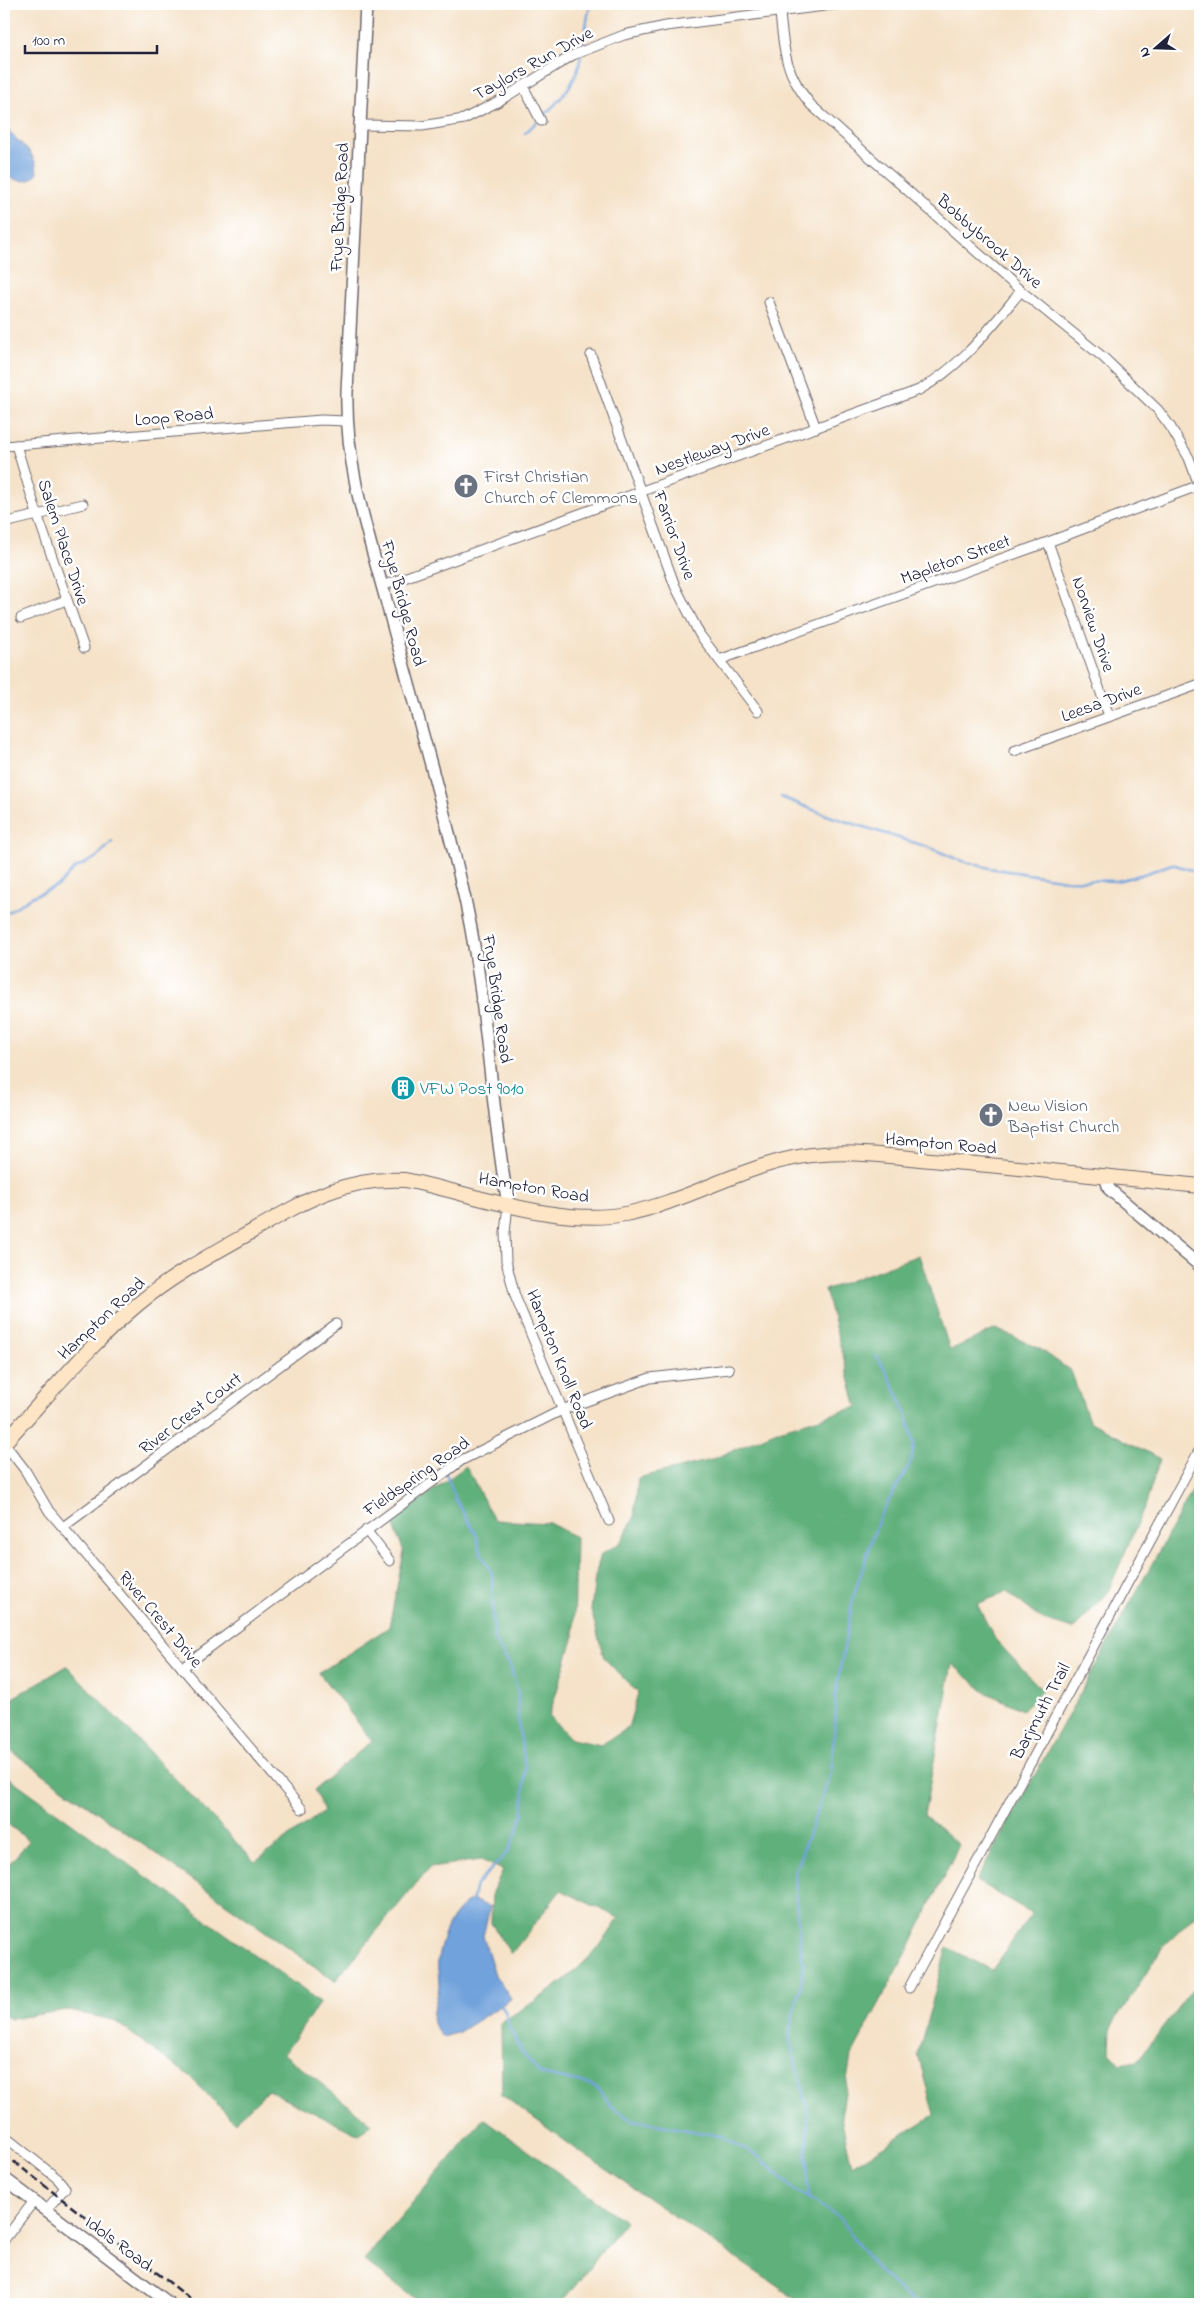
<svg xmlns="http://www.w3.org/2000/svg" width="1204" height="2308" viewBox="0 0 1204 2308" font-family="'Indie Flower',sans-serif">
  <rect width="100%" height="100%" fill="#fff"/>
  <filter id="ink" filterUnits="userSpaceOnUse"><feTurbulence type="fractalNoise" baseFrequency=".02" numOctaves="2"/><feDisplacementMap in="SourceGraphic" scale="10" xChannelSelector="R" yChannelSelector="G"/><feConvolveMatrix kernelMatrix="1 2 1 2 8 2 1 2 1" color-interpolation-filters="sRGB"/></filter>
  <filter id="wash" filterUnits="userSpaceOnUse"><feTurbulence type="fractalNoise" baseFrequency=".0096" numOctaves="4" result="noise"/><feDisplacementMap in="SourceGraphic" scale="20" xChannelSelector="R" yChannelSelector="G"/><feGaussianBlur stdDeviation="1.12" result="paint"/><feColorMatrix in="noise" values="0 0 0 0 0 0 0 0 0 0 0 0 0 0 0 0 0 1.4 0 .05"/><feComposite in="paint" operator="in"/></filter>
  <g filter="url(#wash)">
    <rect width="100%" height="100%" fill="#f5e2c8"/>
    <g fill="#61b07b" stroke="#42695b">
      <path d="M919 1255 950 1350 996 1329 1040 1349 1071 1371 1089 1421 1160 1459 1146 1504 1107 1594 1073 1629 1043 1620 1007 1592 977 1604 995 1639 1042 1690 1023 1710 985 1692 952 1664 924 1815 959 1845 907 1952 851 2056 841 2117 852 2166 934 2115 918 2054 947 1947 992 1970 1032 1913 976 1881 1200 1477V1911L1164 1946 1111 2027 1110 2053 1120 2064 1137 2061 1200 1980V2304H803L583 2154 502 2095 501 2022C548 1994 590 1967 619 1918L561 1890 511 1954 491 1923 492 1892 503 1870 481 1860 430 1867 335 1981 4 1746V1703L67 1666 255 1862 324 1811 314 1790 372 1741 319 1673 389 1627 404 1552 392 1521 466 1466 494 1520 549 1523 576 1537 574 1636 549 1716 571 1739 601 1745 628 1728 638 1693 604 1658 591 1610 595 1577 601 1554 620 1543 634 1518 638 1478 711 1460 779 1430 857 1407 825 1290Z"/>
      <path d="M4 1774 320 2002 284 2054 372 2124 359 2135 268 2090 235 2122 188 2075 113 2020 65 2010 11 2019 4 2015V1870L29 1841 4 1821Z"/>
      <path d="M484 2118 625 2222 561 2304H421L364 2260Z"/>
    </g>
    <g fill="#71a2db" stroke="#4a628b">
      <path d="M4 127 30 152 36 164 37 174C28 185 16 180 4 176Z"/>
      <path d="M472 1900 490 1907 483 1936 495 1975 511 1999 459 2032 443 2037C422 2018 438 2007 439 1984 439 1977 437 1969 438 1961 440 1939 451 1910 472 1900Z"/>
    </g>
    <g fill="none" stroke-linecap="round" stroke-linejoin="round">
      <g stroke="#71a2db" stroke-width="2.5">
        <path d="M582 49 590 4"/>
        <path d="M525 133C549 110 577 90 581 55"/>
        <path d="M781 797 829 816 928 847 959 860 989 868 1066 880 1117 881 1144 874 1172 864 1200 873"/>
        <path d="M4 915 31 897 59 885 74 869 97 857 112 842"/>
        <path d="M441 1461 456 1500 476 1534 481 1553 492 1573 494 1640 510 1665 518 1692V1723L525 1765 523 1813 517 1832 508 1852 476 1885 472 1901"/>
        <path d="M499 2003 505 2011 510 2029 523 2054 540 2074 592 2085 601 2091 612 2108 632 2120 721 2136 761 2158 793 2189 840 2217 850 2234 878 2271C891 2282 904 2298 922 2304"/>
        <path d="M809 2199 807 2161 808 2109 789 2038 792 2017 800 1990 803 1965 797 1915 795 1871 831 1774 836 1710 835 1697 853 1598 879 1518 911 1462 914 1444 906 1412 886 1371 876 1356"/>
      </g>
    </g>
  </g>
  <g filter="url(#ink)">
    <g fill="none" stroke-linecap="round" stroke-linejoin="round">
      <defs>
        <g id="minor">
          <path d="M780 13C784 53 785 73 811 105L1021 291 1104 358 1158 410 1170 426 1189 458 1199 485"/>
          <path d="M523 86 541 121"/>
          <path d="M361 125 422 126 464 119 499 101 573 55 624 35 666 26 840 4"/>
          <path d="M769 302 816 428"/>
          <path d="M591 355 675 586 700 635 758 711"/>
          <path d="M16 445 37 514 84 648"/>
          <path d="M4 446 321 420 346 421"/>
          <path d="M4 523 83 504"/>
          <path d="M1048 542 1109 716"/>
          <path d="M382 586 919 390C962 366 990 328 1021 291"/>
          <path d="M21 618 66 600"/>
          <path d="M719 660 1048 542 1200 485"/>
          <path d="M1014 751 1200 684"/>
          <path d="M508 1204 505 1233 506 1261 515 1296 609 1521"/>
          <path d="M4 1443 25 1470 49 1511 302 1809"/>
          <path d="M63 1527 336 1324"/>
          <path d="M366 1530 390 1561"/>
          <path d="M182 1668 462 1460 562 1410 650 1378 729 1369"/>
          <path d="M909 1988 1200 1449"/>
          <path d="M4 2136 58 2179 65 2188 46 2210"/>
          <path d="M4 2240 34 2201"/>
        </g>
        <g id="tertiary">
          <path d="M366 4 347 392C345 464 367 531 386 600 411 694 439 788 461 882 487 988 489 1098 508 1204"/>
          <path d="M1105 1176 1109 1189 1200 1266"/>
          <path d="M4 2178 170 2304"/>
        </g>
        <path id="secondary" d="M4 1443C48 1396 89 1345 138 1304 173 1275 214 1253 253 1231 304 1201 344 1177 405 1180 472 1193 557 1227 625 1214 693 1201 753 1158 823 1154 866 1151 910 1159 953 1162 1036 1169 1118 1178 1200 1186"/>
      </defs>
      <use href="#minor" stroke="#6c656c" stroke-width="11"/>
      <use href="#tertiary" stroke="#6c656c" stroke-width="14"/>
      <use href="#secondary" stroke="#6c656c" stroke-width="16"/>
      <use href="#minor" stroke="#fff" stroke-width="9"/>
      <use href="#tertiary" stroke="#fff" stroke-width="11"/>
      <use href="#secondary" stroke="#fde5c5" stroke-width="14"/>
      <path stroke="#22223b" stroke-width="2.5" stroke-dasharray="8 4" stroke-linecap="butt" d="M4 2154 197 2304"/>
    </g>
  </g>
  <defs>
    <symbol id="church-disc" viewBox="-11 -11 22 22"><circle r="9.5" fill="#6b7280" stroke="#fff"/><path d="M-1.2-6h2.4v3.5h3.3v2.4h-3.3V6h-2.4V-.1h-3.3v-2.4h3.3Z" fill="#fff"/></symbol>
    <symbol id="building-disc" viewBox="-11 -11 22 22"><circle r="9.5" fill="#0f9aa8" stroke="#fff"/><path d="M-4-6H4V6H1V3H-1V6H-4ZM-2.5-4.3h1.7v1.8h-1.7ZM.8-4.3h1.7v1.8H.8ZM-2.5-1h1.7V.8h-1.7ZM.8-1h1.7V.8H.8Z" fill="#fff"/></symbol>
  </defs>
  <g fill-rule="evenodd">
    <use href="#church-disc" x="452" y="472" width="28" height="28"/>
    <use href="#building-disc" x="389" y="1074" width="28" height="28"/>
    <use href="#church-disc" x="977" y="1101" width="28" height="28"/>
  </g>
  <g text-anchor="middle" stroke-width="5" stroke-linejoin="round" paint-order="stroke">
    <g font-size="18" fill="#22223b" stroke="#fff">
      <text transform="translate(533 63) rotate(-29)" y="6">Taylors Run Drive</text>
      <text transform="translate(339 207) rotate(-87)" y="6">Frye Bridge Road</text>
      <text transform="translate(990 241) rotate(41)" y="6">Bobbybrook Drive</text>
      <text transform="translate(174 416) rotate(-5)" y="6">Loop Road</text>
      <text transform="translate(712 449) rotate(-20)" y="6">Nestleway Drive</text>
      <text transform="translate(675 535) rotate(70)" y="6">Farrior Drive</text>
      <text transform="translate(64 542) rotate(72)" y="6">Salem Place Drive</text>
      <text transform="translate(955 559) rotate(-20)" y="6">Mapleton Street</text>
      <text transform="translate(404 603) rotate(75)" y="6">Frye Bridge Road</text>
      <text transform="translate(1094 624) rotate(71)" y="6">Norview Drive</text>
      <text transform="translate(1101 702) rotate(-20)" y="6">Leesa Drive</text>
      <text transform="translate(498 999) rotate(82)" y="6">Frye Bridge Road</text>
      <text transform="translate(941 1143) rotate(5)" y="6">Hampton Road</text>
      <text transform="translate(534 1187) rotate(10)" y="6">Hampton Road</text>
      <text transform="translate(101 1318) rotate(-43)" y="6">Hampton Road</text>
      <text transform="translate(560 1359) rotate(68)" y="6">Hampton Knoll Road</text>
      <text transform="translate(190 1413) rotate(-37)" y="6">River Crest Court</text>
      <text transform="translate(416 1476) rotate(-35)" y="6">Fieldspring Road</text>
      <text transform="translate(161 1619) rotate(50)" y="6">River Crest Drive</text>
      <text transform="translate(1040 1711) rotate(-62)" y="6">Barjmuth Trail</text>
      <text transform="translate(119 2243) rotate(37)" y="6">Idols Road</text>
    </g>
    <g font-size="18" fill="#5b616d" stroke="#fff" text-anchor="start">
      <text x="484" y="482">First Christian<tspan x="484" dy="21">Church of Clemmons</tspan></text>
      <text x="1008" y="1111">New Vision<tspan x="1008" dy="21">Baptist Church</tspan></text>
    </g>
    <g font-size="18" fill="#0d838f" stroke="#fff" text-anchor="start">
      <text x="420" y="1094">VFW Post 9010</text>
    </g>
  </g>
  <rect width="1204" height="2308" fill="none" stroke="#fff" stroke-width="20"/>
  <g transform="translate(1156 48) rotate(250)" stroke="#ffffff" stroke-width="4" paint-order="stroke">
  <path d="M0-4L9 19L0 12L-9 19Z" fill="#22223b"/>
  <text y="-8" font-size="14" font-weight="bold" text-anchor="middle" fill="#22223b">N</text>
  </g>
  <path d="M25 45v8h132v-8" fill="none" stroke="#22223b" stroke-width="2.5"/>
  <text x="32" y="45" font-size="15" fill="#22223b" stroke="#ffffff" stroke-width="4" paint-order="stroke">100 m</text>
</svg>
